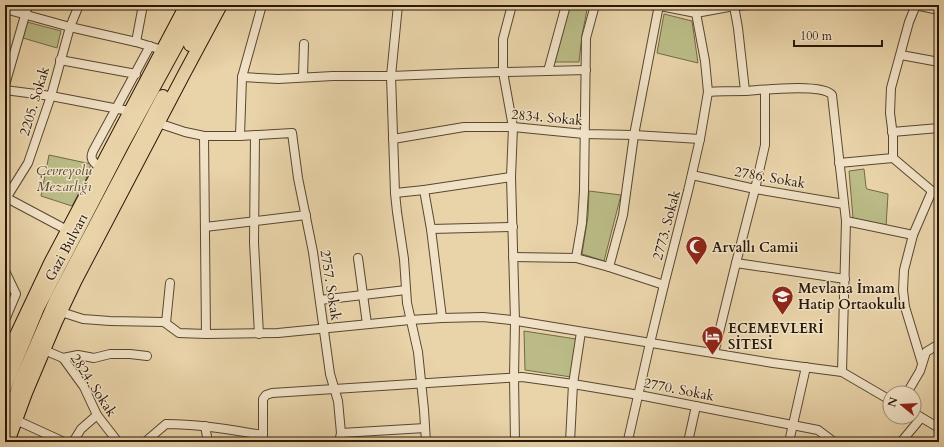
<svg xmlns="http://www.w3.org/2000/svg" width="944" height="447" viewBox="0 0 944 447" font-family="Cardo,serif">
  <rect width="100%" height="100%" fill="#e9d3a9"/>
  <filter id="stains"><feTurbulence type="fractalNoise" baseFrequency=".005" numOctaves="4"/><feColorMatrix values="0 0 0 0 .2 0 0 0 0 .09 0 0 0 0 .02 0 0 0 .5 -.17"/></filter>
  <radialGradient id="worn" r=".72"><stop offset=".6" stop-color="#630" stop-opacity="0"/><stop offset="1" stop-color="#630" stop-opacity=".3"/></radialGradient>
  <g fill="#babb86" stroke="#716a47">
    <path d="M570 5H588L582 35 579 62H555Z"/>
    <path d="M664 14 692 21 698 63 657 53Z"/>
    <path d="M27 22 61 31 57 48 23 38Z"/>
    <path d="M49 155 91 164 86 179 72 206 41 196Z"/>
    <path d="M864 169 866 187 867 189 888 194 886 227 853 218 849 171Z"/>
    <path d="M589 191 621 195 604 261 582 254 588 216Z"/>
    <path d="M524 331 576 339 571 377 525 370Z"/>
  </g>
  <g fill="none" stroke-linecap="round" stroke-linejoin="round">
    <defs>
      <g id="minor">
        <path d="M398 5 391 76 395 193 397 212 404 259 407 303 418 352 424 410 426 442"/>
        <path d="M512 5 503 39V72L513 127 511 177 515 321 514 377 515 442"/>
        <path d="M655 5 696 13 734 6 733 5"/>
        <path d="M915 5 939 10"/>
        <path d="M5 9 70 27 136 42 162 50"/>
        <path d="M136 42 143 5"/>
        <path d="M901 55 939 62"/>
        <path d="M60 60 136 74"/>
        <path d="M548 71 566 5"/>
        <path d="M242 77 278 79 333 76H391L464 73 586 70"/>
        <path d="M303 77 304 44"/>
        <path d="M5 85 28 5"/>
        <path d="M5 90 51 96 129 111"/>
        <path d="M745 91 738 28 734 6 747 5"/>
        <path d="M708 92C721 91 733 91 746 91 762 90 822 83 832 95L846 221 842 372"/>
        <path d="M158 123 185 132 204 136H240L292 133 298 178 313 252 330 374 338 401 341 433 339 442"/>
        <path d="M892 132 939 128"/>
        <path d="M255 135 254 243 259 334"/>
        <path d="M204 136 206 334"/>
        <path d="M240 136 242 77 262 5"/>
        <path d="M393 139 464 127H513L584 134 634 135 700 139"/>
        <path d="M893 158V136L890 113 891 88 909 22 916 5"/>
        <path d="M839 163 893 158 932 191 939 196"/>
        <path d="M100 168C94 162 89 160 93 151L150 46"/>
        <path d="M692 175 755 189 844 204"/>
        <path d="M424 190 431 229 442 318"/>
        <path d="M395 193 424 190 511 177"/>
        <path d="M5 197 67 230"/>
        <path d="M5 200 28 163 51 96 70 27 79 5"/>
        <path d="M846 221 913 235"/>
        <path d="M205 227 306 215"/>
        <path d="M431 229 513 227"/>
        <path d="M513 257 576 258 609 267 664 285"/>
        <path d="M358 258 367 324"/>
        <path d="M576 258 582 223 584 191 586 38 595 5"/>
        <path d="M736 263 845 279"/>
        <path d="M609 267 623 215 634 135 659 5"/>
        <path d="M5 271 16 294 5 320"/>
        <path d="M320 300 406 290"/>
        <path d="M61 312 83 319 110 321 164 322 179 333 206 334 278 333 410 320 442 318 483 317 511 320 773 363 842 372 890 400"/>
        <path d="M166 323 170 283"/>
        <path d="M44 350 63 358 84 387 97 415 118 442"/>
        <path d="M714 353 736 263 755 189 765 145V90"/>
        <path d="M63 358 78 355 94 358 110 354H130L147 356"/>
        <path d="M922 363 905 307 903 290 904 270 913 235 932 191"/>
        <path d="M907 393 920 371 926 352 939 344"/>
        <path d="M914 413 939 428"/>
        <path d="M16 420 64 442"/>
        <path d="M205 426 208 442"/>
        <path d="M341 433 425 428"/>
        <path d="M73 442 81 429 97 415"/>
        <path d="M145 442 166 424C199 424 231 430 263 435"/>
        <path d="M263 442V399L266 395 272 393 522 377 573 384 639 395 818 430 834 442"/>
        <path d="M570 442 573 384 581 332"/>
        <path d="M629 442 628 440 650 343 664 285 688 191 700 139 708 92 705 61 696 13"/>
        <path d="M688 442 696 406"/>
        <path d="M789 442 806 367"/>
        <path d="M901 442 921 418"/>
      </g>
      <g id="highway">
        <path d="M190 45 211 5"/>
        <path d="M5 363 16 335 50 263 186 5"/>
        <path d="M5 388 38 308 122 146 199 5"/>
        <path d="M5 425 20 382 56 299 163 96"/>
        <path d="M8 442 26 393 56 322 76 280 183 76 221 5"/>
      </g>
    </defs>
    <use href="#minor" stroke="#584730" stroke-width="10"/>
    <use href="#highway" stroke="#281808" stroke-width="14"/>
    <use href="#minor" stroke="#f1e2c7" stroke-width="8"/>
    <use href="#highway" stroke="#e9d3a9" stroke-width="12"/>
  </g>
  <defs>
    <symbol id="mosque-pin" viewBox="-11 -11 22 30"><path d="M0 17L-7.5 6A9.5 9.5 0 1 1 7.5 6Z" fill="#8f2418" stroke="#f1e2c7"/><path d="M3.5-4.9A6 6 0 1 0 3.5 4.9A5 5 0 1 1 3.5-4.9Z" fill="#fff"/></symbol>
    <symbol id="school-pin" viewBox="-11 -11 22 30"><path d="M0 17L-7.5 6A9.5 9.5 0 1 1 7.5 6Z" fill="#8f2418" stroke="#f1e2c7"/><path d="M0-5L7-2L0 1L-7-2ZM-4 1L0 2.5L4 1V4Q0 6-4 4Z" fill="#fff"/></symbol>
    <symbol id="hotel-pin" viewBox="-11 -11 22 30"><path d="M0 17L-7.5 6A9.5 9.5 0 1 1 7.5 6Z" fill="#8f2418" stroke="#f1e2c7"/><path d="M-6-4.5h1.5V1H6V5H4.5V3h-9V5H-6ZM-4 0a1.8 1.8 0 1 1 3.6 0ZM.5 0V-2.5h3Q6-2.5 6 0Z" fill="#fff"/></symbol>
  </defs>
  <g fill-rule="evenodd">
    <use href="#mosque-pin" x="684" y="234" width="25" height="34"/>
    <use href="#school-pin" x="770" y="284" width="25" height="34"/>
    <use href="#hotel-pin" x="700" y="324" width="25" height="34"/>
  </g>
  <g text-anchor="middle" stroke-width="3" stroke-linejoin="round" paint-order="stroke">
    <g font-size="14" fill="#281808" stroke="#f1e2c7">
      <text transform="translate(34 101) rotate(-73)" y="5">2205. Sokak</text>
      <text transform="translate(547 117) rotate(5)" y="5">2834. Sokak</text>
      <text transform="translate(770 177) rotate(10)" y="5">2786. Sokak</text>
      <text transform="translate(666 225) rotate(-75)" y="5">2773. Sokak</text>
      <text transform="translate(66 247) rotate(-62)" y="5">Gazi Bulvarı</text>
      <text transform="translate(331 285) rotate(81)" y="5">2757. Sokak</text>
      <text transform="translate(94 385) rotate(57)" y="5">2824. Sokak</text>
      <text transform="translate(679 389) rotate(11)" y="5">2770. Sokak</text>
    </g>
    <g font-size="14" font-style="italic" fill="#54492e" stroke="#f1e2c7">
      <text x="64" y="175">Çevreyolu<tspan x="64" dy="16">Mezarlığı</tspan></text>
    </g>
    <g font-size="14" font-weight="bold" fill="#281808" stroke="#f1e2c7" text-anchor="start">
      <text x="712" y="252">Arvallı Camii</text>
      <text x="798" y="293">Mevlana İmam<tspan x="798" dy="16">Hatip Ortaokulu</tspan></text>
      <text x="728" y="333">ECEMEVLERİ<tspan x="728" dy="16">SİTESİ</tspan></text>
    </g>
  </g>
  <rect width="944" height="447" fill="none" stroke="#e9d3a9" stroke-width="20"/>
  <rect x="6" y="6" width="932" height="435" fill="none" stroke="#281808" stroke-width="2"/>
  <rect x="10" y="10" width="924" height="427" fill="none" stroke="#281808"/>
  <g transform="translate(902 405) rotate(288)"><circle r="19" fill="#f1e2c7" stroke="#a1917b"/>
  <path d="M0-3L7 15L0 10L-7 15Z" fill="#8f2418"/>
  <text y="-6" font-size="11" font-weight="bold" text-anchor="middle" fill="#281808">N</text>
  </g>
  <path d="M794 40v6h88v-6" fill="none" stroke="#281808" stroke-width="2"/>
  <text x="800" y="40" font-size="12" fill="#281808" stroke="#f1e2c7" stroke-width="3" paint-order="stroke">100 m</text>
  <rect width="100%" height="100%" filter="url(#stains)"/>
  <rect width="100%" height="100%" fill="url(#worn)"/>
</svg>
